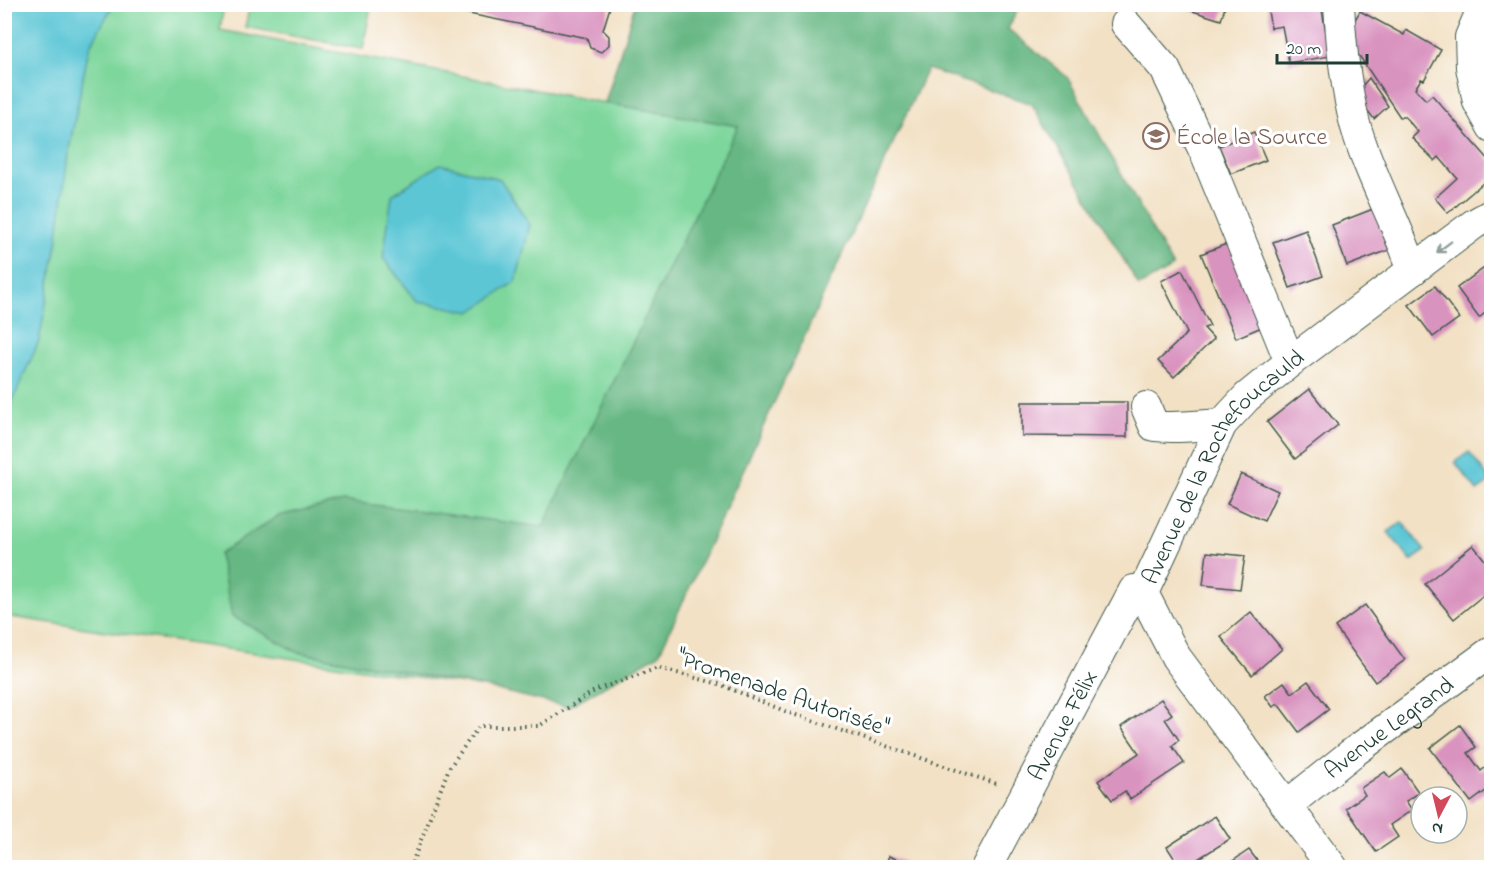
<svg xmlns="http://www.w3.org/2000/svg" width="1496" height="872" viewBox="0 0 1496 872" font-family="'Indie Flower',sans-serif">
  <rect width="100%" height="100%" fill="#fff"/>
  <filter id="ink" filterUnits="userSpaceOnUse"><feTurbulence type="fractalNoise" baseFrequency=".0167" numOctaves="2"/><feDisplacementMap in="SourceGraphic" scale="12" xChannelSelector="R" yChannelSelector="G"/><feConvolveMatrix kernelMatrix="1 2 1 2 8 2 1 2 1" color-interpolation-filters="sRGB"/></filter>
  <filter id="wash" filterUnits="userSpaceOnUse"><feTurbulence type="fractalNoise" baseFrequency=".008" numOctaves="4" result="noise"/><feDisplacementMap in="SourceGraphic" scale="24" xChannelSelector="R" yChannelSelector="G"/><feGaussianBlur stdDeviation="1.35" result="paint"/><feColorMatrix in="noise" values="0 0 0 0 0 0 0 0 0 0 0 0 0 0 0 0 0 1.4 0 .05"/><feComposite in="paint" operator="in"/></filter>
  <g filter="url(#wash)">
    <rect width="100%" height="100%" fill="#f2e1c5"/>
    <g fill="#7dd69b" stroke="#4e8a68" stroke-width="1.5">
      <path d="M5 5H224L220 30 605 103 739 126 543 528 343 501 232 616 297 652 484 687 5 616Z"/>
      <path d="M250 5V4L371 5 363 49 245 27Z"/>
    </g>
    <path fill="#66b783" stroke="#427a5c" stroke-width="1.5" d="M635 4 1020 5 1008 29 1067 77 1173 267 1139 286 1032 104 927 69 659 654 568 707 484 687 297 652 232 616 219 554 278 516 343 501 543 527 738 126 605 103Z"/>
    <g fill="#5bc6d5" stroke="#3d8284" stroke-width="1.5">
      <path d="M5 4 113 5 89 48 68 154 57 244 39 341 5 418Z"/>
      <path d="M440 164 500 179 530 225 516 281 471 312 417 301 383 258 392 195Z"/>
      <path d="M1469 452 1491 481 1477 491 1455 462Z"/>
      <path d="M1402 522 1425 551 1411 561 1388 532Z"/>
    </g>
    <g id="blocks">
      <g fill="#d993bf">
        <path d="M402 4H611L603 30 609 36V45L601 52 590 48 587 38 425 5 414 10Z"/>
        <path d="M1181 4H1226L1221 20 1180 7Z"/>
        <path d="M1274 4H1321L1330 56 1289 63 1282 26 1271 28 1267 6Z"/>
        <path d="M1360 11 1404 35 1406 30 1441 50 1424 80 1421 79 1415 89 1426 100 1432 95 1491 162 1490 177 1448 213 1435 198 1457 178 1439 157 1435 161 1412 138 1418 132 1405 117H1400L1346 36Z"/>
        <path d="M1369 78 1388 106 1374 119 1355 94Z"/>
        <path d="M1254 132 1266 160 1231 174 1219 146Z"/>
        <path d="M1373 209 1389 250 1347 266 1332 225Z"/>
        <path d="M1306 230 1323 276 1290 288 1273 242Z"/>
        <path d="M1229 243 1264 326 1236 338 1201 254Z"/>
        <path d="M1491 263V308L1479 318 1457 288Z"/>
        <path d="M1182 270 1210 326 1204 328 1214 339 1174 377 1158 361 1187 333 1161 281Z"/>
        <path d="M1435 286 1459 318 1433 337 1409 305Z"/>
        <path d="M1309 389 1338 425 1295 459 1267 422Z"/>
        <path d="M1022 402H1127V437L1022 436Z"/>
        <path d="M1241 474 1278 491 1264 521 1227 504Z"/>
        <path d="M1473 545 1491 568V589L1454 619 1425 584Z"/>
        <path d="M1207 552 1245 556 1240 589 1203 585Z"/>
        <path d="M1365 605 1405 660 1375 682 1335 627Z"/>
        <path d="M1251 612 1282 649 1252 675 1221 637Z"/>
        <path d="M1308 681 1329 709 1299 732 1278 704 1273 707 1265 696 1284 682 1292 693Z"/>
        <path d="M1161 699 1172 714 1165 719 1179 740 1172 746 1184 763 1130 799 1125 791 1112 800 1098 781 1139 753 1121 727Z"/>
        <path d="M1460 725 1476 747 1468 753 1481 771 1486 767 1491 774V787L1471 802 1430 748Z"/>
        <path d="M1402 769 1419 793 1406 801 1412 810 1390 825 1398 837 1376 852 1346 808 1365 795 1361 788 1385 772 1390 778Z"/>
        <path d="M1215 816 1230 839 1185 867H1180L1167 847Z"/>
        <path d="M1249 850 1262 867H1224Z"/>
        <path d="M889 856 915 867H884Z"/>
      </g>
    </g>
  </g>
  <g filter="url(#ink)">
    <use href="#blocks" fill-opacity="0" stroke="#3f564a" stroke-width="1.5"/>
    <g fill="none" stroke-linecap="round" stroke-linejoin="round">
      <defs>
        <g id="minor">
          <path d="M1339 4C1341 44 1345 85 1355 124 1369 174 1396 221 1413 270"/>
          <path d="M1484 4 1470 37 1471 67 1478 102 1492 127"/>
          <path d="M1126 24 1165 69 1205 153 1290 362"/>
          <path d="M1146 407 1154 426C1177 429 1199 425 1222 424"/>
          <path id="s1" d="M1143 593 1222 424 1247 397 1290 362 1474 224 1492 214"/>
          <path d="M1143 593 1176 657 1333 868"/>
          <path id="s2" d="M1287 805 1351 754 1492 651"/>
          <path id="s3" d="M986 868 1134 590 1143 593"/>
        </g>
      </defs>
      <use href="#minor" stroke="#3f564a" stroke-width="32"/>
      <path stroke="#3f564a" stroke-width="4" stroke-dasharray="1.5 4.5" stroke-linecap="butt" d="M410 868 449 768 479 726H539L596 690 658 668 719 684 787 712 997 784"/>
      <use href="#minor" stroke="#fff" stroke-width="30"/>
    </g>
    <defs><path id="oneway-shaft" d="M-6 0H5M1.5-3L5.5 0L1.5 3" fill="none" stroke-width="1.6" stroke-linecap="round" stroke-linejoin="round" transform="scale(1.5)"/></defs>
    <use stroke="#8f9e9a" href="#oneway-shaft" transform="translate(1444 247) rotate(143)"/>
  </g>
  <defs>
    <symbol id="school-ring" viewBox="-11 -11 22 22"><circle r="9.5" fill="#fff" stroke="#8d6e63" stroke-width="1.5"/><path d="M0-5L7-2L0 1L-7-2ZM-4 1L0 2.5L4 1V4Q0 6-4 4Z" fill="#8d6e63"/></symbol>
  </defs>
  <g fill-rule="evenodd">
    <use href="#school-ring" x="1141" y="121" width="30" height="30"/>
  </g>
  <g text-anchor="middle" stroke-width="6" stroke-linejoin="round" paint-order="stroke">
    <g font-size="24" fill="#785e54" stroke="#fff" text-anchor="start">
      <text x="1176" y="144">École la Source</text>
    </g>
    <g font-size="24" fill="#1f3d34" stroke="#fff">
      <text dy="8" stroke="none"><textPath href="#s1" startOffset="152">Avenue de la Rochefoucauld</textPath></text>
      <text transform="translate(783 692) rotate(19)" y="8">"Promenade Autorisée"</text>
      <text dy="8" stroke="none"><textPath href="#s3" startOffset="162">Avenue Félix</textPath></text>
      <text dy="8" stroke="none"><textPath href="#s2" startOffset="128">Avenue Legrand</textPath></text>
    </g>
  </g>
  <rect width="1496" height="872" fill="none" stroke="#fff" stroke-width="24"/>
  <g transform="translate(1439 815) rotate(187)"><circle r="28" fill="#ffffff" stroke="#a5b1ae" stroke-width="1.5"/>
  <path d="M0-4.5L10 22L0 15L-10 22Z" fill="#d1495b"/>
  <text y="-9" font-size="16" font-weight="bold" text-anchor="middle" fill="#1f3d34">N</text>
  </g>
  <path d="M1277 54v9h90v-9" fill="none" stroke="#1f3d34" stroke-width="3"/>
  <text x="1286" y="54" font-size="18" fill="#1f3d34" stroke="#ffffff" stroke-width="4.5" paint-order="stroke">20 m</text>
</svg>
